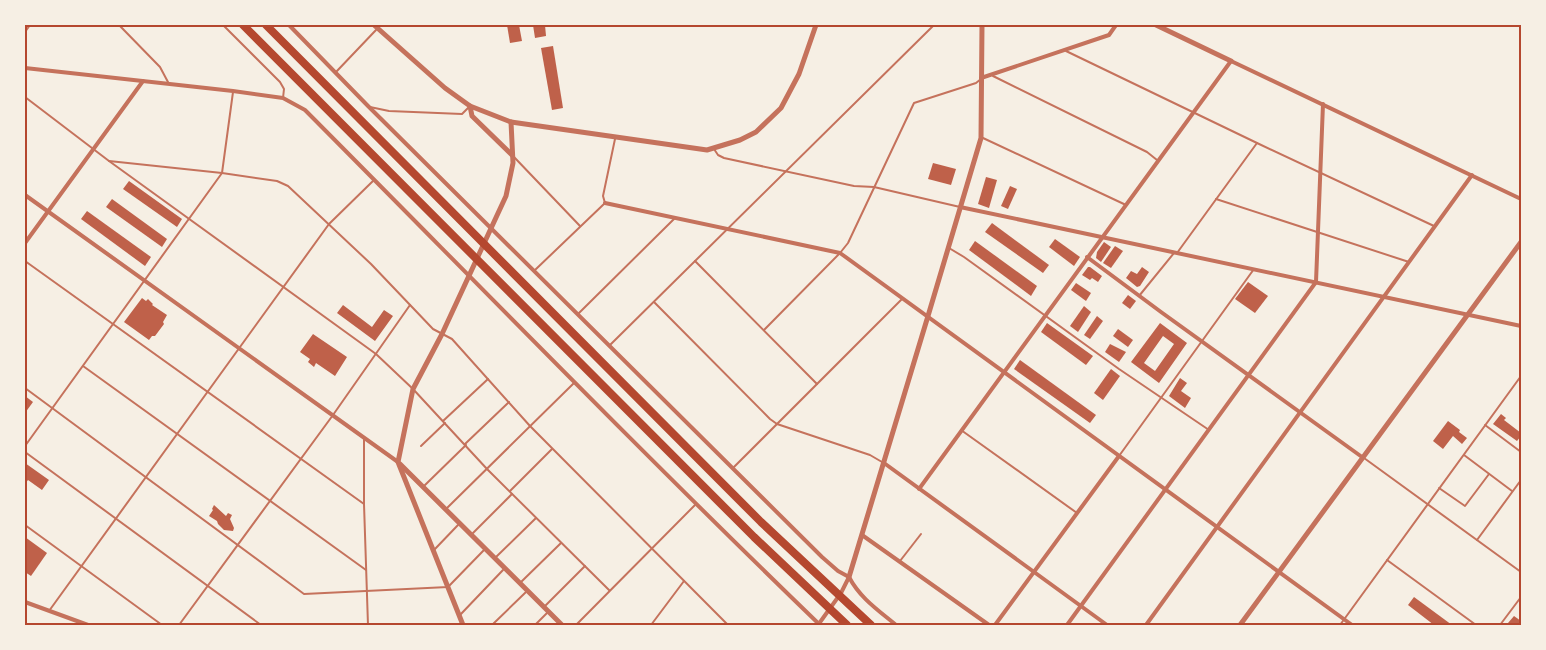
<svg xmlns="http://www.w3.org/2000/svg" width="1546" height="650" viewBox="0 0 1546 650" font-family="'Noto Sans',sans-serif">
  <rect width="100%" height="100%" fill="#f6efe4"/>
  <g fill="#bf614a" fill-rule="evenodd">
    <path d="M507 25H519L522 41 510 43Z"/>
    <path d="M533 25H545L546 36 535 38Z"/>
    <path d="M553 46 563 108 552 110 541 48Z"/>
    <path d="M933 163 956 169 951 185 928 179Z"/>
    <path d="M986 177 997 180 989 208 978 204Z"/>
    <path d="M129 181 182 219 177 227 123 189Z"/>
    <path d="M1010 186 1017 189 1008 209 1001 206Z"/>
    <path d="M112 199 167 239 162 247 106 207Z"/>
    <path d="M87 211 151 257 145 266 81 219Z"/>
    <path d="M992 223 1049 265 1043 273 985 232Z"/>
    <path d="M1055 239 1080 257 1074 266 1049 247Z"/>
    <path d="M975 241 1037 286 1031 296 969 250Z"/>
    <path d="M1104 242 1111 247 1101 262 1096 258 1097 252Z"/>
    <path d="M1115 246 1123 251 1111 268 1103 263Z"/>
    <path d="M1088 267H1090L1102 276 1098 282 1092 278 1090 280 1082 275Z"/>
    <path d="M1142 267 1149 272 1140 286 1137 287 1126 278 1131 271 1137 274Z"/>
    <path d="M1248 282 1268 296 1255 313 1235 299Z"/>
    <path d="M1076 283 1091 293 1086 301 1071 290Z"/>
    <path d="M1128 295 1136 301 1130 309 1122 303Z"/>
    <path d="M142 298 146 301 148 299 153 304 152 305 167 315 163 322 164 324 155 336H152L149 340 124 322Z"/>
    <path d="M343 305 372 327 384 310 393 316 375 341 337 313Z"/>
    <path d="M1084 306 1091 312 1078 332 1070 326Z"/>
    <path d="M1097 316 1103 321 1090 339 1084 335Z"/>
    <path d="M1047 323 1093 356 1086 365 1041 332Z"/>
    <path d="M1160 323 1187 343 1159 383 1131 362ZM1163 336 1174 344 1155 371 1144 363Z"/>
    <path d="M1118 329 1133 340 1128 347 1113 336Z"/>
    <path d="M313 334 347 357 335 376 316 363 314 367 308 362 310 359 300 352Z"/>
    <path d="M1110 344 1126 352 1119 362 1105 352Z"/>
    <path d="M1020 360 1096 415 1090 423 1014 369Z"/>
    <path d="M1111 369 1120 376 1103 400 1094 393Z"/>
    <path d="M1180 378 1187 383 1181 391 1191 398 1185 408 1169 396Z"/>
    <path d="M25 396 33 402 25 413Z"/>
    <path d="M1501 414 1506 418 1504 420 1521 433V436L1517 441 1493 424Z"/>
    <path d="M1448 421 1460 430 1459 432 1467 438 1462 444 1453 436 1443 449 1433 441Z"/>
    <path d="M25 463 49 480 42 490 28 480 25 484Z"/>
    <path d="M214 505 226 516 228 513 232 515 230 519 234 528 233 531 224 530 218 524 217 521 209 516 213 510 212 509Z"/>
    <path d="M25 537 47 553 31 576 25 572Z"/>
    <path d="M1414 597 1452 625H1434L1408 605Z"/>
    <path d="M1514 616 1521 621V625H1510L1508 623Z"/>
  </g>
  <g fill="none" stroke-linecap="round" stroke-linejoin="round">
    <g stroke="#c5725c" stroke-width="2">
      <path d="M119 25 160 67 169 84"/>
      <path d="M223 25 280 82 284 89 283 98"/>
      <path d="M25 32 30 25"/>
      <path d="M1066 51 1257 143 1434 226"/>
      <path d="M336 72 376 30"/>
      <path d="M993 76 1147 152 1157 160"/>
      <path d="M25 97 109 161 376 354 413 389 487 469 609 590"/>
      <path d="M370 107 389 111 462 114 469 107"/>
      <path d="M983 138 1126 205"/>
      <path d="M714 149 718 155 724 158 854 186 874 187 960 207"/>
      <path d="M514 157 580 226"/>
      <path d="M109 161 222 173 277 181 288 186 371 264 433 329 452 339 530 426 728 625"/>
      <path d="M1216 199 1409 262"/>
      <path d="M949 248 964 257 1119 369 1209 430"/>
      <path d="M1177 253 1257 143"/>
      <path d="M25 261 364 504"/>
      <path d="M695 261 817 384"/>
      <path d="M535 270 605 203 603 196 615 139"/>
      <path d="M1139 296 1174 253"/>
      <path d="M654 302 770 419 777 424 870 455 882 462"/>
      <path d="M579 313 675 218"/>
      <path d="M764 330 840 253 848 243 914 103 976 83 981 79"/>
      <path d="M610 345 934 25"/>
      <path d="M83 366 366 570"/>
      <path d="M25 388 304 594 448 587 484 550"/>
      <path d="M443 421 488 379"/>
      <path d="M1485 425 1521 452"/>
      <path d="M961 430 1077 513"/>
      <path d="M364 438V504L368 625"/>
      <path d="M465 444 509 402"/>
      <path d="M25 446 222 173 233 92"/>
      <path d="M421 446 445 423"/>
      <path d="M25 452 261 625"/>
      <path d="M1464 455 1512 491"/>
      <path d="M1119 456 1254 269"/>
      <path d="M1364 458 1521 572"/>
      <path d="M733 468 903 298"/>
      <path d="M424 486 466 445"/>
      <path d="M1439 488 1465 506 1489 474"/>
      <path d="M510 491 552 449"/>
      <path d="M446 509 574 383"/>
      <path d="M25 525 162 625"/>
      <path d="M471 535 512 494"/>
      <path d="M1477 540 1521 480"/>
      <path d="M434 550 458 525"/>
      <path d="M495 558 536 518"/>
      <path d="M1387 560 1476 625"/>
      <path d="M900 561 921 534"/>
      <path d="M520 583 561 543"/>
      <path d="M544 607 585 566"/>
      <path d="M49 611 329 224 374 180"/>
      <path d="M460 615 503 570"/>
      <path d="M179 625 333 415 410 305"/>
      <path d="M492 625 526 592"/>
      <path d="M535 625 547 613"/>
      <path d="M576 625 695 505"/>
      <path d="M651 625 684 581"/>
      <path d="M1340 625 1521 376"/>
      <path d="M1500 625 1521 597"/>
    </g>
    <g stroke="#c5725c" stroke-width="4">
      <path d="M289 25 368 106 822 557 838 571 849 577"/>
      <path d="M25 68 233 91 283 98 305 110C476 282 645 456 820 625"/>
      <path d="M981 78 1109 35 1116 25"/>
      <path d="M25 195 398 462"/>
      <path d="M605 203 840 253 1352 625"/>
      <path d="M960 207 1521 326"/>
      <path d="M25 243 143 81"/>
      <path d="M1087 257 1161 312 1362 457"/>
      <path d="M884 463 1107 625"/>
      <path d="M919 489 1231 61 1521 199"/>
      <path d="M862 535 989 625"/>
      <path d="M849 577C860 598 878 610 896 625"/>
      <path d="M25 602 88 625"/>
      <path d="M818 625 841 593 849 577"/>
      <path d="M995 625 1119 456"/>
      <path d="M1067 625 1316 282 1323 104"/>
      <path d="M1146 625 1472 175"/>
    </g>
    <g stroke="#c5725c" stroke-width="5">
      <path d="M374 25 445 88 470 106 511 122 707 150 740 140 756 132 781 108 799 74 816 25"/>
      <path d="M1156 25 1231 61"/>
      <path d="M470 106 472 116 512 155"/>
      <path d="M400 464 562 625"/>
      <path d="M849 577 928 316 981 138 982 25"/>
      <path d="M463 625 398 462 413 389 442 334 506 196 513 163 511 122"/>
      <path d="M1240 625 1521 242"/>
    </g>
    <g stroke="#b5482f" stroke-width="8">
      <path d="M243 25 754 537 847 625"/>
      <path d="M266 25 761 522 871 625"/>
    </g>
  </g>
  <rect width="1546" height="650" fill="none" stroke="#f6efe4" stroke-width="52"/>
  <rect x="26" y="26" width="1494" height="598" fill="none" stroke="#b5482f" stroke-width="2"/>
</svg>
